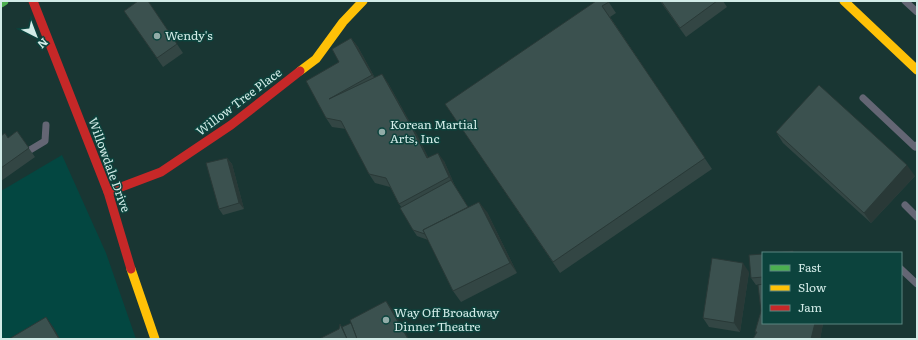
<svg xmlns="http://www.w3.org/2000/svg" width="918" height="340" viewBox="0 0 918 340" font-family="Literata,serif">
  <rect width="100%" height="100%" fill="#193633"/>
  <path fill="#034741" d="M62 155 106 253 136 339H1V191Z"/>
  <g fill="none" stroke-linecap="round" stroke-linejoin="round">
    <g stroke="#646674" stroke-width="7">
      <path d="M905 1 917 12"/>
      <path d="M863 98 915 147 917 145"/>
      <path d="M30 150 45 141 46 125"/>
      <path d="M905 205 917 217"/>
      <path d="M901 269 917 284"/>
    </g>
    <path stroke="#4caf50" stroke-width="9" d="M1 3 4 1"/>
    <g stroke="#ffc107" stroke-width="9">
      <path d="M844 1 917 70"/>
      <path d="M300 71 316 59 343 22 363 1"/>
      <path d="M131 269 155 339"/>
    </g>
    <g stroke="#c62828" stroke-width="9">
      <path d="M33 1 108 192 131 269"/>
      <path d="M108 192 161 172 231 125 300 71"/>
    </g>
  </g>
  <g fill="#334644">
    <path d="M148 1 183 53 163 67 124 11Z"/>
    <path d="M608 1 616 13 610 17 712 169 560 273 445 104Z"/>
    <path d="M660 1H723L727 7 686 37Z"/>
    <path d="M351 38 358 47 375 78 388 83 417 135 428 157 444 161 455 186 468 207 487 212 517 273 461 302 453 291 428 240 417 236 413 230 402 208 399 204 390 187 375 183 369 174 346 129 332 127 326 118 339 62Z"/>
    <path d="M17 131 35 157 1 181V136L8 138Z"/>
    <path d="M776 132 915 176 871 223 783 143Z"/>
    <path d="M227 158 232 164 244 209 223 215 219 209Z"/>
    <path d="M763 254V323H823V324L820 339H753L756 333 755 332 761 311 760 284 756 285 751 278Z"/>
    <path d="M749 272 740 332 709 327 703 318Z"/>
  </g>
  <g fill="#293937">
    <path d="M351 38 358 47 378 84 372 75Z"/>
    <path d="M382 74 388 83 417 135 433 167 427 158Z"/>
    <path d="M438 153 444 161 455 186 475 218 449 177Z"/>
    <path d="M227 158 232 164 244 209 239 203Z"/>
    <path d="M907 165 915 176 871 223 864 213Z"/>
    <path d="M479 202 487 212 517 273 510 263Z"/>
    <path d="M743 263 749 272 740 332 734 323Z"/>
    <path d="M386 301 393 310 409 339H408Z"/>
    <path d="M46 317 54 328 60 339H59Z"/>
    <path d="M815 323H823V324L820 339H811Z"/>
  </g>
  <g fill="#3b514f" stroke="#293937">
    <path d="M138 1H148L177 44 157 58 124 11Z"/>
    <path d="M596 1H608L609 2 602 6 705 158 553 262 445 104Z"/>
    <path d="M661 1H717L680 28Z"/>
    <path d="M351 38 372 75 329 99 382 74 411 126 427 158 438 153 449 177 399 204 386 178 369 174 341 121 326 118 306 81 339 62 332 49Z"/>
    <path d="M819 85 907 165 864 213 776 132Z"/>
    <path d="M17 131 29 148 1 168V136L5 133 8 138Z"/>
    <path d="M227 158 239 203 219 209 206 163Z"/>
    <path d="M451 180 468 207 423 230 425 234 413 230 400 208Z"/>
    <path d="M479 202 510 263 453 291 423 230Z"/>
    <path d="M793 251V253H772Z"/>
    <path d="M763 254V277L751 278 749 255Z"/>
    <path d="M712 258 743 263 734 323 703 318Z"/>
    <path d="M763 284V323H815L811 339H753L757 332H755L761 311 758 285Z"/>
    <path d="M386 301 408 339H357L350 320Z"/>
    <path d="M46 317 59 339H9Z"/>
    <path d="M351 323 357 339H347L342 327Z"/>
    <path d="M340 324 347 339H319L339 329Z"/>
  </g>
  <g fill="#91aca8" stroke="#0c433d" stroke-width="1.5">
    <circle cx="157" cy="36" r="4"/>
    <circle cx="382" cy="132" r="4"/>
    <circle cx="386" cy="320" r="4"/>
  </g>
  <g text-anchor="middle" stroke-width="3" stroke-linejoin="round" paint-order="stroke">
    <g font-size="12" fill="#d2ebe7" stroke="#0c433d" text-anchor="start">
      <text x="165" y="40">Wendy's</text>
      <text x="390" y="129">Korean Martial<tspan x="390" dy="14">Arts, Inc</tspan></text>
      <text x="394" y="317">Way Off Broadway<tspan x="394" dy="14">Dinner Theatre</tspan></text>
    </g>
    <g font-size="12" fill="#d2ebe7" stroke="#0c433d">
      <text transform="translate(239 102) rotate(-37)" y="4">Willow Tree Place</text>
      <text transform="translate(109 165) rotate(70)" y="4">Willowdale Drive</text>
    </g>
  </g>
  <rect width="918" height="340" fill="none" stroke="#d2ebe7" stroke-width="4"/>
  <rect x="762" y="252" width="140" height="72" fill="#0c433d" stroke="#5b8681"/>
  <rect x="770" y="265" width="20" height="6" fill="#4caf50" stroke="#5b8681"/>
  <text x="798" y="272" font-size="12" fill="#d2ebe7">Fast</text>
  <rect x="770" y="285" width="20" height="6" fill="#ffc107" stroke="#5b8681"/>
  <text x="798" y="292" font-size="12" fill="#d2ebe7">Slow</text>
  <rect x="770" y="305" width="20" height="6" fill="#c62828" stroke="#5b8681"/>
  <text x="798" y="312" font-size="12" fill="#d2ebe7">Jam</text>
  <g transform="translate(36 36) rotate(138)" stroke="#0c433d" stroke-width="3" paint-order="stroke">
  <path d="M0-3L7 15L0 10L-7 15Z" fill="#d2ebe7"/>
  <text y="-6" font-size="11" font-weight="bold" text-anchor="middle" fill="#d2ebe7">N</text>
  </g>
</svg>
